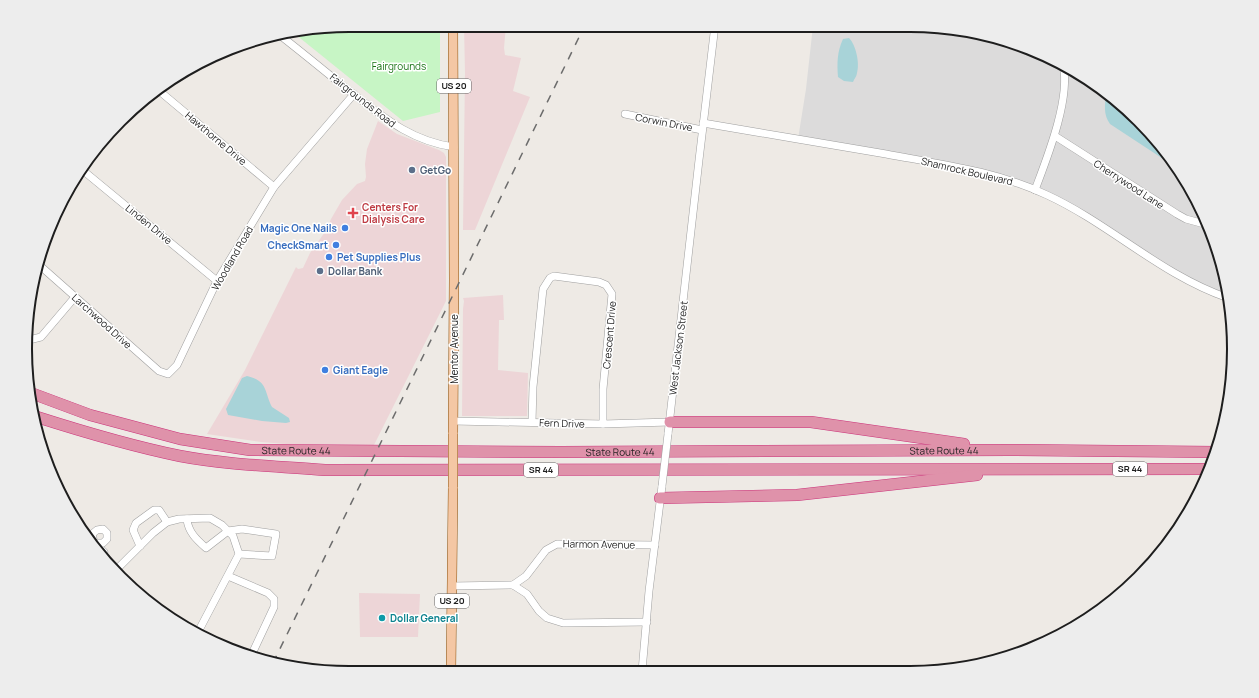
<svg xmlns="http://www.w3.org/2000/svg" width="1259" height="698" viewBox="0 0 1259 698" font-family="Manrope,sans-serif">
  <rect width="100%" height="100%" fill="#eeeae5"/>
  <path fill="#dcdbdb" d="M813 26H931L994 36 1072 69 1124 106 1167 152 1201 206 1223 265 1228 298 1212 292 1083 215 1017 182 798 139 806 89Z"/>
  <g fill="#edd5d7">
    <path d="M464 25H506L504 48 505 55 521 58 513 91 530 97 475 230H463L465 73Z"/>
    <path d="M378 121 397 134 439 150 444 153 446 157V301L373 447 311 446 261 442 207 434 245 370 296 267 298 269 303 268 310 253 325 232 331 219 342 200 357 184 365 181 366 177 365 164 367 149Z"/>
    <path d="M503 295 504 320H499L498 370 528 373 527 416H462L463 309 464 301 463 298Z"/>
    <path d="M359 593 420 594 418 637H360Z"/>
  </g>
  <path fill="#c7f5c5" d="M349 25H440V112L403 121 295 34Z"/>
  <g fill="#a8d3d8">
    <path d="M849 38C856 45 860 63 857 73 857 76 854 79 853 82L844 81 838 77C837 63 837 52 843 39Z"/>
    <path d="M1106 93C1133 112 1160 140 1177 168L1110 124C1103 114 1105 105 1106 93Z"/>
    <path d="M247 376C268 381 264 391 272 407L289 418 290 422 286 423 262 421 228 415 226 409 242 378Z"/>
  </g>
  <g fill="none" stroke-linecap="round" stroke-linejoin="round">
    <defs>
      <g id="minor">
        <path d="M281 36C304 54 326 72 348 90 382 116 410 141 454 147"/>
        <path d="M157 89 274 187"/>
        <path d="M625 114 702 130"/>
        <path d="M703 123C764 133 825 144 886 154 940 164 996 171 1047 195 1110 224 1161 275 1228 298"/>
        <path d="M1055 136 1177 214 1186 219 1208 225"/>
        <path d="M80 168 217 281"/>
        <path d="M1035 190C1047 158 1071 98 1063 65"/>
        <path d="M37 263 159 371 168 374 177 365 217 281 274 187 354 94"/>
        <path d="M29 340 41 337 75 297"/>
        <path d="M453 421 603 424 670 422"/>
        <path d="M532 422 533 387 543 289 550 278 554 276 599 282 606 285 612 294 603 389V424"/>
        <path d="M668 434 699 160 715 25"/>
        <path d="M187 519C188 532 197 540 206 548L228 531 242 529 276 534 272 556 239 554"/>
        <path d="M94 542 104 552"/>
        <path d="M93 543H103L107 539V533L103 529 97 530 92 534 95 546"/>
        <path d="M140 546 133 530 136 523 154 510H159L167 522"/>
        <path d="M115 571 153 533 167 522 179 519 210 518 222 525 233 536 239 554 197 634"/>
        <path d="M228 576 268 593 274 599V607L251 656"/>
        <path d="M513 585 526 576 546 550 557 544 655 545"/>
        <path d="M452 586 513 585 527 594 539 611 547 618 563 623 647 622"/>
        <path d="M642 671 649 591 662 486"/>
      </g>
      <g id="major">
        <path d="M453 434 454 279 453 25"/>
        <path d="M451 672 453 487"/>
      </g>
      <g id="highway">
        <path id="s1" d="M31 393 90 415 180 439 250 450 561 452 1010 450 1217 452"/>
        <path d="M37 417C84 432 131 446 180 456 228 465 277 466 325 470L1210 469"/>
        <path d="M670 422H811L964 444"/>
        <path d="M660 498 797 495 977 475"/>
      </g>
    </defs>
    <use href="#minor" stroke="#9f9f9f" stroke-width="8"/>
    <use href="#major" stroke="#8b510c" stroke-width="10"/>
    <use href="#highway" stroke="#cb337a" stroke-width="12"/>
    <use href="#minor" stroke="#fff" stroke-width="7"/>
    <use href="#major" stroke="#f4c7a4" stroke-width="9"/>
    <use href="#highway" stroke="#df92aa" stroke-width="11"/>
    <path stroke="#6c6c6c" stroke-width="1.5" stroke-dasharray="8 8" stroke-linecap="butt" d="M273 663 585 25"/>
    <defs>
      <path id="minor-bridge" d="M662 486 668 434"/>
      <path id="major-bridge" d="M453 487V434"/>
    </defs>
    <use href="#minor-bridge" stroke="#9f9f9f" stroke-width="8" stroke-linecap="butt"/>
    <use href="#major-bridge" stroke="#8b510c" stroke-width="10" stroke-linecap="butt"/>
    <use href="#minor-bridge" stroke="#fff" stroke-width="7"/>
    <use href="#major-bridge" stroke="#f4c7a4" stroke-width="9"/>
  </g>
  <g fill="#5c6f8a" stroke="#fff" stroke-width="1.5">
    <circle cx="412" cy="170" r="4"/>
    <circle cx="320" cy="271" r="4"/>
  </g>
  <path fill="#e0444e" stroke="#fff" stroke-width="1.5" d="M351 207h4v4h4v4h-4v4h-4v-4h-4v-4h4z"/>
  <g fill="#3f7fe0" stroke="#fff" stroke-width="1.5">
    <circle cx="345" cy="228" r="4"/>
    <circle cx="336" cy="245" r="4"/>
    <circle cx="329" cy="257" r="4"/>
    <circle cx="325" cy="370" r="4"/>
  </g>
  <circle fill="#0f9aa8" stroke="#fff" stroke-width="1.5" cx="382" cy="618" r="4"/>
  <g text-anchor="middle" stroke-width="3" stroke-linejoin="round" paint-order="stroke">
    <g fill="#fff" stroke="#626262" stroke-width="1">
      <rect x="437" y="79" width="34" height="14" rx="3"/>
      <rect x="1113" y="462" width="34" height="14" rx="3"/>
      <rect x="524" y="463" width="34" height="14" rx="3"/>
      <rect x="435" y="594" width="34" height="14" rx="3"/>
    </g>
    <g font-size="9" font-weight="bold" fill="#1e1e1e">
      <text x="454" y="89">US 20</text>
      <text x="1130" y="472">SR 44</text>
      <text x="541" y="473">SR 44</text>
      <text x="452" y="604">US 20</text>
    </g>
    <g font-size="10" fill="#187314" stroke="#fff">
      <text x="399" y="70">Fairgrounds</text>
    </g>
    <g font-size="10" fill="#1e1e1e" stroke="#fff">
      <text transform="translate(363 100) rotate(38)" y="4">Fairgrounds Road</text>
      <text transform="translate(664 122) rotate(11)" y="4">Corwin Drive</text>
      <text transform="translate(216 138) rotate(40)" y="4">Hawthorne Drive</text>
      <text transform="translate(967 171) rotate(13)" y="4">Shamrock Boulevard</text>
      <text transform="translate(1129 184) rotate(33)" y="4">Cherrywood Lane</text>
      <text transform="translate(149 224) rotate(39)" y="4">Linden Drive</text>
      <text transform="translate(232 258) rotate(-60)" y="4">Woodland Road</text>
      <text transform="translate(102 321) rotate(42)" y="4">Larchwood Drive</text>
      <text transform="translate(609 335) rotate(-85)" y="4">Crescent Drive</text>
      <text transform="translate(678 348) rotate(-83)" y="4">West Jackson Street</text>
      <text transform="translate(454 349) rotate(-90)" y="4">Mentor Avenue</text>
      <text transform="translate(562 423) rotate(2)" y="4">Fern Drive</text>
      <text dy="4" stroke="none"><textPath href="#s1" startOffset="921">State Route 44</textPath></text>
      <text dy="4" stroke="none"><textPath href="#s1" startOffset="273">State Route 44</textPath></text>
      <text dy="4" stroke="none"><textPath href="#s1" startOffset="597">State Route 44</textPath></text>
      <text transform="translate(599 544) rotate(1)" y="4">Harmon Avenue</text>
    </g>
    <g font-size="10" font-weight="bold" fill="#4e5e75" stroke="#fff" text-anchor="start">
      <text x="420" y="174">GetGo</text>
      <text x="328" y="275">Dollar Bank</text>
    </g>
    <g font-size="10" font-weight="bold" fill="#be3a42" stroke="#fff" text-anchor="start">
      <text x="362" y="211">Centers For<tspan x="362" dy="12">Dialysis Care</tspan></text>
    </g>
    <g font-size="10" font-weight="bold" fill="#366cbe" stroke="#fff" text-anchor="end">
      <text x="337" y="232">Magic One Nails</text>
      <text x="328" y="249">CheckSmart</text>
      <text x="337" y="261" text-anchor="start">Pet Supplies Plus</text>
      <text x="333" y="374" text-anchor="start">Giant Eagle</text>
    </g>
    <g font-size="10" font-weight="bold" fill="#0d838f" stroke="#fff" text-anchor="start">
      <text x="390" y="622">Dollar General</text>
    </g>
  </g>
  <path d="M0 0H1259V698H0ZM349 32H910A317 317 0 0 1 1227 349V349A317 317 0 0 1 910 666H349A317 317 0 0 1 32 349V349A317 317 0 0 1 349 32Z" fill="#ededed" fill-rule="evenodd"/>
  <path fill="none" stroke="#1e1e1e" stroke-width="2" d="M349 32H910A317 317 0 0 1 1227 349V349A317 317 0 0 1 910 666H349A317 317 0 0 1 32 349V349A317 317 0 0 1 349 32Z"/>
</svg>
